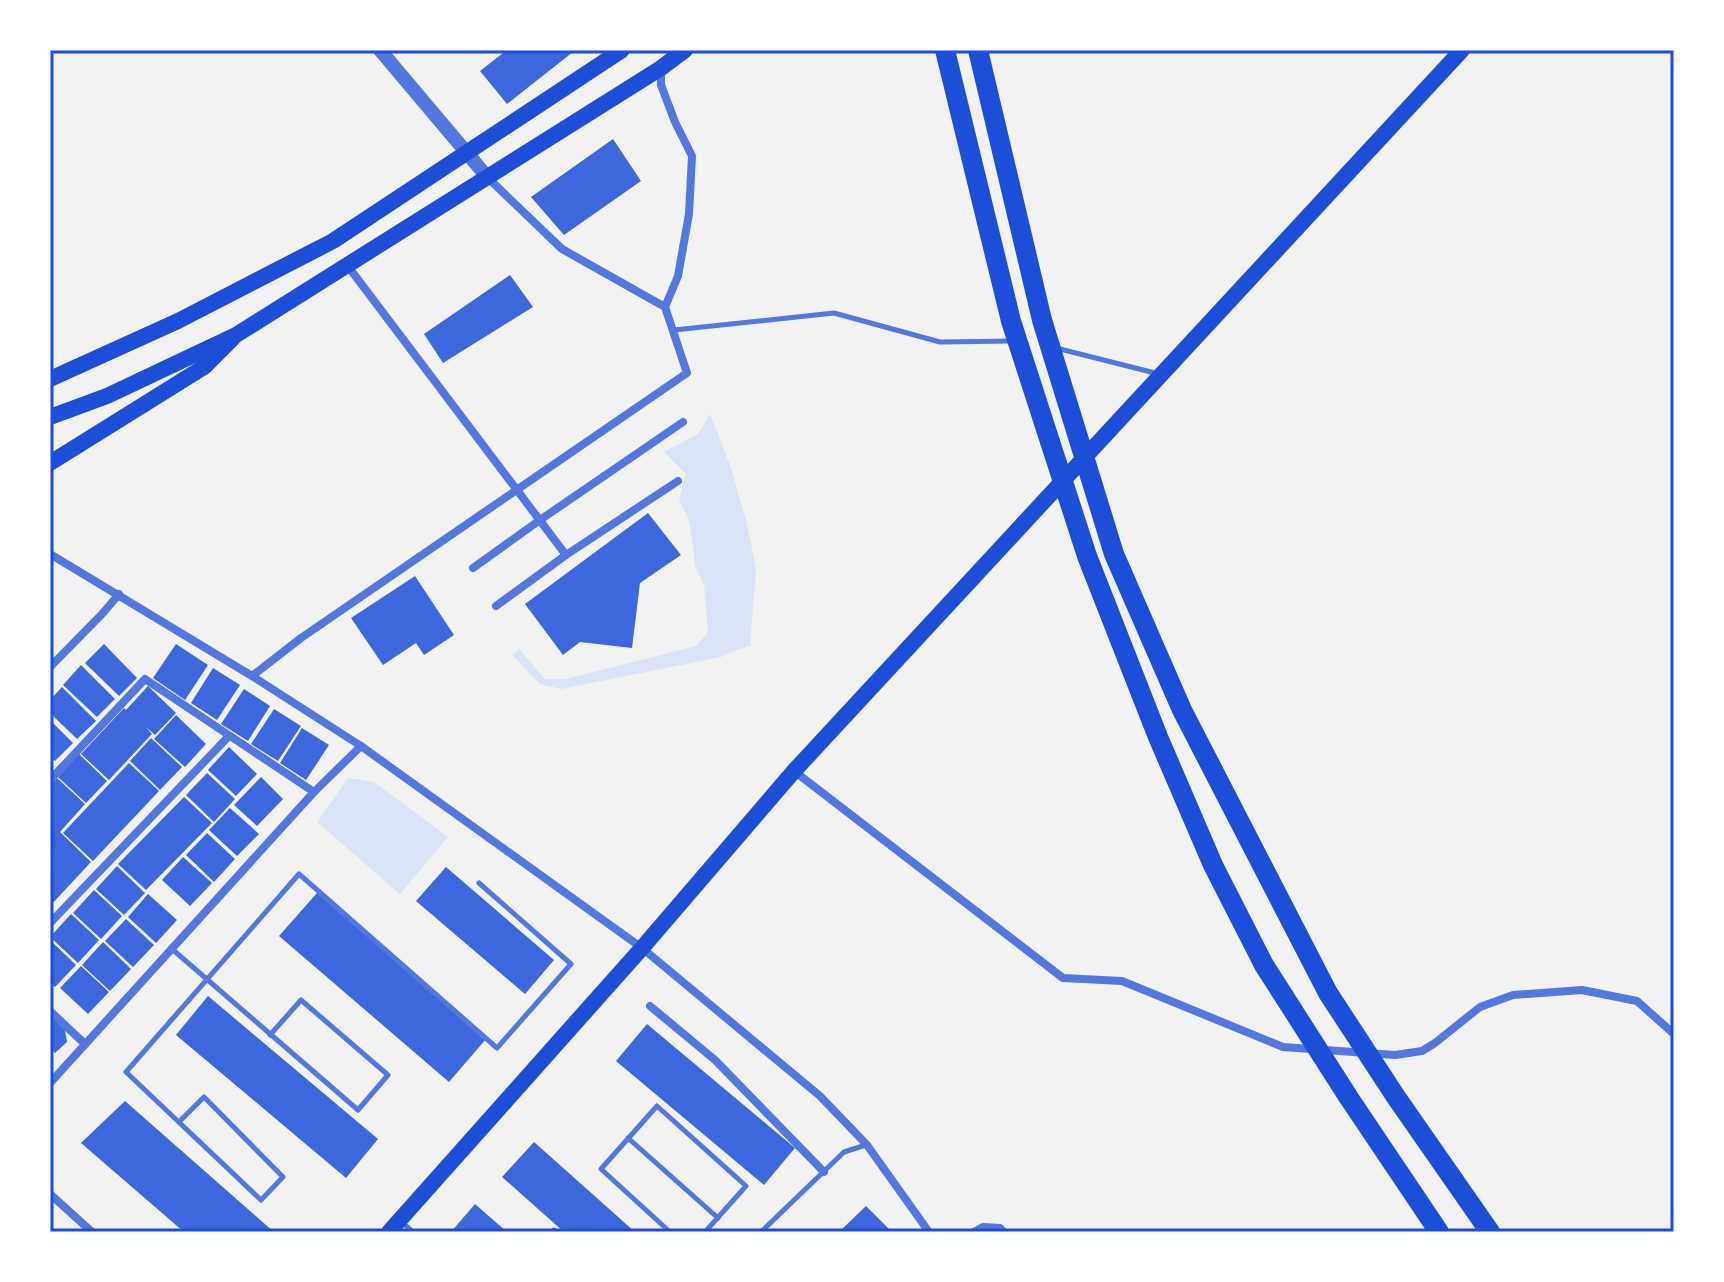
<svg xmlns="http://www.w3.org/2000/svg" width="1724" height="1282" viewBox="0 0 1724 1282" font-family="'Noto Sans',sans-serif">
  <rect width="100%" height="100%" fill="#f2f2f2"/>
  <g fill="#dbe4f7">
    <path d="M710 414 730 465 747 523 756 569 750 645 721 657 561 689 540 684 512 655 519 649 545 679H566L696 646 708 632 704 585 695 566 690 523 679 499 686 474 664 452 698 434Z"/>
    <path d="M348 778 374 782 448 837 400 894 317 822Z"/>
  </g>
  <g fill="#3d67dc">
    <path d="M507 50H571L573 52 507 104 480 71Z"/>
    <path d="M613 139 641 181 564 235 531 197Z"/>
    <path d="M510 275 533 307 443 363 424 334Z"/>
    <path d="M648 513 681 555 640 583 632 648 580 642 563 655 525 604Z"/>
    <path d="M415 576 454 635 424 655 416 643 383 665 351 618Z"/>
    <path d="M104 644 137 678 119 696 85 663Z"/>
    <path d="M176 644 208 665 185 700 153 678Z"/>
    <path d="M81 665 115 699 97 717 63 685Z"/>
    <path d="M213 668 240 685 217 720 191 703Z"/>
    <path d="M148 686 176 713 155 735 146 727 152 734 109 780 81 754 124 708 126 710Z"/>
    <path d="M62 687 96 721 77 739 50 713V700Z"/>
    <path d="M244 689 270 706 248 741 221 724Z"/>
    <path d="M274 709 301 726 278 761 251 744Z"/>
    <path d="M176 715 206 744 185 767 154 739Z"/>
    <path d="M50 720 73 743 55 761 50 757Z"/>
    <path d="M302 728 329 745 306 780 280 763Z"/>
    <path d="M151 738 182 767 160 790 130 761Z"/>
    <path d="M229 747 257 774 236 796 208 770Z"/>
    <path d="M79 754 107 781 86 803 58 777Z"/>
    <path d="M129 763 159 791 93 861 63 833Z"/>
    <path d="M207 773 235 799 214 822 186 795Z"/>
    <path d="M261 777 283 799 257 826 234 805Z"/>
    <path d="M57 778 85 804 60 832 91 862 50 906V786Z"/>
    <path d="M184 797 212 823 146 890 118 864Z"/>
    <path d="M230 808 259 834 237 856 209 830Z"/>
    <path d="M207 833 235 859 214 882 186 855Z"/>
    <path d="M183 857 212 883 190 906 162 880Z"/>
    <path d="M117 866 145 893 124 915 96 889Z"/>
    <path d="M446 867 554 960 525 994 416 901Z"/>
    <path d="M94 890 122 916 101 939 73 913Z"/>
    <path d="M317 893 486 1039 449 1082 279 936Z"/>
    <path d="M148 894 177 920 156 943 128 917Z"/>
    <path d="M71 914 99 940 78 963 50 937Z"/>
    <path d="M126 919 154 945 133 967 105 941Z"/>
    <path d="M50 940 76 965 55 987 50 982Z"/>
    <path d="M103 942 131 969 110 991 82 965Z"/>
    <path d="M81 966 109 992 88 1014 60 988Z"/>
    <path d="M208 996 378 1139 346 1178 176 1035Z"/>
    <path d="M50 1014 65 1030 67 1042 55 1053 50 1048Z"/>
    <path d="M647 1024 795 1148 764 1185 616 1061Z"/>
    <path d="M125 1101 274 1232H184L81 1143Z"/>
    <path d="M534 1142 635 1232H564L502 1177Z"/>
    <path d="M475 1204 507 1232H451Z"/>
    <path d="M866 1206 892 1232H839Z"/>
  </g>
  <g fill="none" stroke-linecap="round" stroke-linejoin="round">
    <g stroke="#5277de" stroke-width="5">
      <path d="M674 330 834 313 940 342 1011 341"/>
      <path d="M1056 348 1159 374"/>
      <path d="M172 949C234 1002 296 1057 358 1110L388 1075 301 1000 270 1035"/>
      <path d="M179 1122 204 1097 283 1177 261 1200 126 1072 299 874 497 1048 571 964 479 883"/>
      <path d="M628 1138 718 1218"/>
      <path d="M402 1222 413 1232"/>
      <path d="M553 1232 554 1230 556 1232"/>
      <path d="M670 1232 601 1169 657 1106 746 1186 705 1232"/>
      <path d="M761 1232 844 1152 866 1145"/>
    </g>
    <g stroke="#5277de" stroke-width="8">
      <path d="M661 70V85L675 122 692 156 689 214 678 276 665 307"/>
      <path d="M347 265 566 555 678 481"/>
      <path d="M50 554 252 676 361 746 642 948 820 1096 867 1145 929 1232"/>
      <path d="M473 568 540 520 683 422"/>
      <path d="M496 606 566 555"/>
      <path d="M50 667 103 613 119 594"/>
      <path d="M252 676 301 638 687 373 665 307 562 249 488 178"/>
      <path d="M794 771 1063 978 1122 981 1283 1047 1395 1055 1422 1051 1435 1043 1480 1007 1513 995 1582 990 1637 1001 1674 1034"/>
      <path d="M50 780 145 679 314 792"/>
      <path d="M50 923 229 736"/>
      <path d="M650 1006 715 1060 824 1172"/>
      <path d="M50 1011 85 1044"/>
      <path d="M50 1083 314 792 361 746"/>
      <path d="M50 1194 92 1232"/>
      <path d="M974 1232 983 1227 1000 1228 1004 1232"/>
    </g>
    <path stroke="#5277de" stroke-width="14" d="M380 50 488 178"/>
    <g stroke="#1d4ed8" stroke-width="16">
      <path d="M50 463 204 367 233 338"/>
      <path d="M389 1232 642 948 794 771 1462 50"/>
    </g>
    <g stroke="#1d4ed8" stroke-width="16">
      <path d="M50 379 178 321 333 241 622 50"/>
      <path d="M50 417 107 396 236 335 661 68 685 50"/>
    </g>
    <g stroke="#1d4ed8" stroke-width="20">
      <path d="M945 50 1011 321 1087 556 1158 737 1213 865 1264 965 1349 1098 1439 1232"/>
      <path d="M978 50 1042 320 1114 554 1182 710 1328 993 1396 1097 1490 1232"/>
    </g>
  </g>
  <rect width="1724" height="1282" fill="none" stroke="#ffffff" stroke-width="104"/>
  <rect x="52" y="52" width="1620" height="1178" fill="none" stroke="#1d4ed8" stroke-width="3"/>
</svg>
